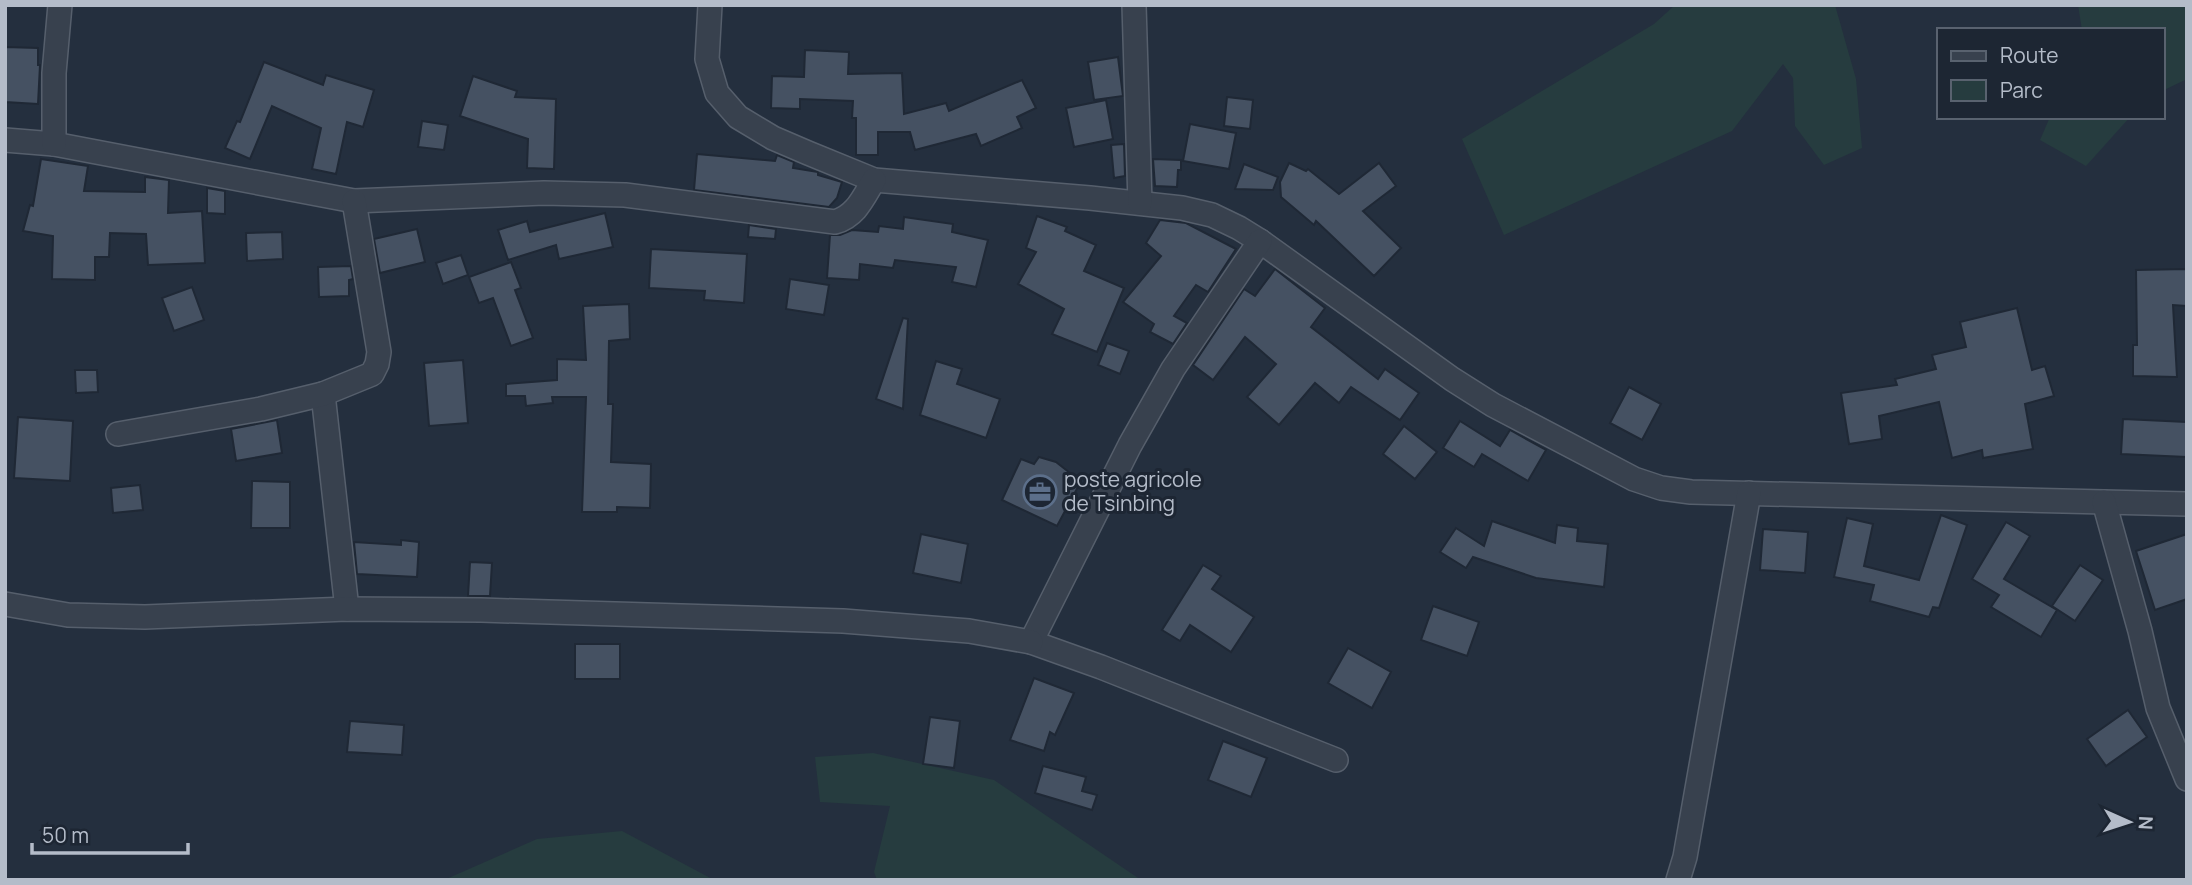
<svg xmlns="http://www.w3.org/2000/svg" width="2192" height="885" viewBox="0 0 2192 885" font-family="Manrope,sans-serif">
  <rect width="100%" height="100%" fill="#242f3e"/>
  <g fill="#263c3f">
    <path d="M1675 5H1835L1856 79 1862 148 1824 165 1795 126 1793 78 1783 64 1732 131 1504 235 1462 139 1654 24Z"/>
    <path d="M2078 5H2187V79L2162 91V30H2082Z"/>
    <path d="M2050 117H2130L2086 166 2040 140Z"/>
    <path d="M873 753 994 780 1141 880H877L874 872 890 806 820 802 815 757Z"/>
    <path d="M622 831 714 880H444L537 839Z"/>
  </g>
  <g fill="#455162" stroke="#1f2835" stroke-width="2">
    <path d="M5 47 38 48V65H40L38 104 5 102Z"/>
    <path d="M805 50 849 52 848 74 902 73 904 114 946 103 949 111 1022 80 1036 108 1017 117 1022 128 981 146 976 134 915 150 910 132H878V155H856V118H852L853 101 800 99V109L771 108 772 76 804 77Z"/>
    <path d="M1118 57 1123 96 1094 100 1088 62Z"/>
    <path d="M264 62 323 85 326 75 374 90 363 127 347 122 336 174 312 169 321 128 272 106 250 159 225 148 237 121 240 122Z"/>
    <path d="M473 76 517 91 515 97 556 99 554 169 527 168 528 139 460 116Z"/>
    <path d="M1227 97 1253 100 1250 129 1224 126Z"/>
    <path d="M1106 100 1113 139 1074 147 1066 108Z"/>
    <path d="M422 121 448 125 444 150 418 147Z"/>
    <path d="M1190 124 1236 133 1229 169 1183 161Z"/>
    <path d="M1124 144 1125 176 1114 178 1111 145Z"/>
    <path d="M697 154 775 161 777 155 794 162 793 168 818 172V175L842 182 837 198 829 207 694 190Z"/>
    <path d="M41 159 88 166 84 191 145 192V177L169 180 168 213 202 211 205 263 148 265 146 234 110 233 109 257H95V280L52 279 53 236 23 231 30 205 33 206Z"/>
    <path d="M1153 159 1181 160V170H1178L1177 187 1155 186Z"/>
    <path d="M1289 163 1306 171 1308 169 1339 194 1379 163 1396 186 1363 211 1401 248 1374 276 1316 221 1314 225 1281 197 1280 182Z"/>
    <path d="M1244 164 1278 177 1273 190 1235 189Z"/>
    <path d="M207 188 225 191V214L207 213Z"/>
    <path d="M605 213 613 247 559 259 556 245 508 260 498 230 527 221 530 232Z"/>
    <path d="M1037 216 1067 227 1065 231 1096 245 1084 271 1124 288 1097 352 1052 334 1064 309 1018 284 1036 252 1026 248Z"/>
    <path d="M904 217 953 224 952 232 988 240 976 287 952 282 956 267 895 260 893 268 860 264 859 280 827 278 830 235H840L852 230 878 232 879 226 903 229Z"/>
    <path d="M1160 220 1186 223 1236 249 1208 292 1196 285 1174 316 1187 323 1173 344 1150 332 1154 324 1123 302 1161 256 1146 243Z"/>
    <path d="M749 225 776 229 775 239 748 237Z"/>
    <path d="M417 229 425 262 380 273 374 239Z"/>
    <path d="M282 232 283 259 247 261 246 233Z"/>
    <path d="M651 249 747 254 744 303 704 300 705 291 649 288Z"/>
    <path d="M461 255 468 275 443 284 436 263Z"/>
    <path d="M511 262 521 288 515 290 533 338 511 346 493 298 479 303 469 277Z"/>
    <path d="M351 266 353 279 349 280V296L319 297 318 267Z"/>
    <path d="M1275 269 1325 308 1311 327 1378 379 1385 369 1419 393 1400 420 1351 387 1339 403 1315 383 1279 425 1247 397 1276 364 1245 337 1213 380 1193 365 1244 289 1255 296Z"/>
    <path d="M2187 269V306L2173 305 2177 377 2133 376V345H2137L2136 270Z"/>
    <path d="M790 279 829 285 824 315 786 309Z"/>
    <path d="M192 287 204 320 174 331 162 298Z"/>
    <path d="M629 304 630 339 609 341 608 404H613L611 462 651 464 650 508 617 507V512H582L586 397H552L553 403 526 406 525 396H506V384L557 380V359L586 360 583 306Z"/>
    <path d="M2017 308 2032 370 2045 366 2054 396 2025 404 2033 449 1983 458 1982 450 1952 458 1939 402 1879 416 1882 439 1849 444 1841 393 1897 385 1895 379 1936 369 1932 355 1966 347 1960 322Z"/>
    <path d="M903 318 908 319 903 409 876 399Z"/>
    <path d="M1107 343 1129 351 1120 374 1098 365Z"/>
    <path d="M463 360 468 423 429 426 424 363Z"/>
    <path d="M936 361 962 369 957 384 1000 399 986 438 920 415Z"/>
    <path d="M75 370H97L98 392 76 393Z"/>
    <path d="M1629 387 1661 404 1642 440 1610 423Z"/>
    <path d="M18 417 73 421 70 481 14 478Z"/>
    <path d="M2123 419 2187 422V457L2121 454Z"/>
    <path d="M277 420 282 453 236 461 231 429Z"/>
    <path d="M1460 421 1500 446 1510 430 1546 450 1528 481 1482 454 1474 467 1443 448Z"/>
    <path d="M1404 426 1437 452 1415 479 1383 454Z"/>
    <path d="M1039 457 1056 462 1070 473 1067 480 1079 485 1057 526 1002 500 1021 459 1034 464Z"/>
    <path d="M252 481 290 482V528H251Z"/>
    <path d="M140 485 143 510 113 513 111 488Z"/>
    <path d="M1941 515 1967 525 1939 608 1933 607 1929 617 1870 601 1874 585 1834 577 1847 518 1873 524 1864 566 1919 580Z"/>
    <path d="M1492 521 1555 543 1557 525 1578 528 1577 541 1608 544 1604 587 1536 578 1473 557 1466 568 1440 552 1456 528 1484 546Z"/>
    <path d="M2006 522 2030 536 2004 579 2057 610 2041 637 1991 607 1999 595 1972 579Z"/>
    <path d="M1763 529 1808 532 1805 573 1760 570Z"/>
    <path d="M921 534 968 544 961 583 913 573Z"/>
    <path d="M2187 534V599L2155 610 2136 551Z"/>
    <path d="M401 540 419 542 417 577 357 574 354 542 401 545Z"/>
    <path d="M470 562 492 563 490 596H468Z"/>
    <path d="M1203 565 1221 576 1212 589 1254 617 1231 652 1190 625 1180 641 1162 630Z"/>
    <path d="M2080 565 2103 580 2075 621 2052 606Z"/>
    <path d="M1433 606 1479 622 1467 656 1421 640Z"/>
    <rect x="575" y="644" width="45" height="35"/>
    <path d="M1348 648 1391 672 1372 708 1328 683Z"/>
    <path d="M1034 678 1074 693 1055 735 1050 732 1044 751 1010 740Z"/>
    <path d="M2128 710 2147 737 2106 766 2087 739Z"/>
    <path d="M930 717 960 721 954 768 923 764Z"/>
    <path d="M350 721 404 725 402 755 347 752Z"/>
    <path d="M1223 741 1267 758 1251 797 1208 780Z"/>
    <path d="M1043 766 1086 777 1082 791 1097 795 1092 810 1035 793Z"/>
  </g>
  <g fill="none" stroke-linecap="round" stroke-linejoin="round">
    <defs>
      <g id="minor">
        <path d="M710 5 707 59 717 93 738 117 773 138 808 153 874 180 1090 198 1182 208 1212 215 1239 228 1260 241 1452 379 1493 405 1634 479 1661 488 1691 492 2187 504"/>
        <path d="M1134 5 1140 203"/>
        <path d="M5 140 54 144 354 201 544 193 625 195 835 222C856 216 863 198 874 180"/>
        <path d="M54 144V73L60 5"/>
        <path d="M1260 241 1173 369 1130 445 1031 642 1101 667 1336 760"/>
        <path d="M323 394 347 609"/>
        <path d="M118 434 261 409 323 394 372 374 377 364 379 352 354 201"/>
        <path d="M2104 502 2140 631 2158 708 2187 779"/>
        <path d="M5 604 68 615 145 617 347 609 481 610 843 621 969 631 1031 642"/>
        <path d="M1678 880 1685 857 1749 493"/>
      </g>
    </defs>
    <use href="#minor" stroke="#565f6c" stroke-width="26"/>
    <use href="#minor" stroke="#38414e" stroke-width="23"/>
  </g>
  <defs>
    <symbol id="office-ring" viewBox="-11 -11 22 22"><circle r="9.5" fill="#1d2633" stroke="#5c6f8a" stroke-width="1.5"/><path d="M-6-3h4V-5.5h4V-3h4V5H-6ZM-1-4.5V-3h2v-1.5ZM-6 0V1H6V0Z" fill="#5c6f8a"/></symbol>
  </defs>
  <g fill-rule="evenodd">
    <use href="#office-ring" x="1021" y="473" width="38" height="38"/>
  </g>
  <g text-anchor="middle" stroke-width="6" stroke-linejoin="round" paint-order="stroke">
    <g font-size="21" fill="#b4bcc9" stroke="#1d2633" text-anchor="start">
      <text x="1064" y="487">poste agricole<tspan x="1064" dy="24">de Tsinbing</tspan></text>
    </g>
  </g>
  <rect width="2192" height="885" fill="none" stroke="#b4bcc9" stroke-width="14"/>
  <rect x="1937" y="28" width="228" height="91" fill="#1d2633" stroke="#59626f" stroke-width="2"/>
  <rect x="1951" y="51" width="35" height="10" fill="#38414e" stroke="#59626f" stroke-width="2"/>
  <text x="2000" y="63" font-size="21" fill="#b4bcc9">Route</text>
  <rect x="1951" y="80" width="35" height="21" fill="#263c3f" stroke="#59626f" stroke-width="2"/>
  <text x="2000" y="98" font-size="21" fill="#b4bcc9">Parc</text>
  <g transform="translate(2129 822) rotate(93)" stroke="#1d2633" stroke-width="5" paint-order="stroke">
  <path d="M0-5L12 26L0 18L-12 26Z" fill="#b4bcc9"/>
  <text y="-10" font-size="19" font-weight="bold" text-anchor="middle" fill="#b4bcc9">N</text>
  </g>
  <path d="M32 843v10h156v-10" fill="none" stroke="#b4bcc9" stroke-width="3.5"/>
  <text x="42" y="843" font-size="21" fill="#b4bcc9" stroke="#1d2633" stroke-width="5" paint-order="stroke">50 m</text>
</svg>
